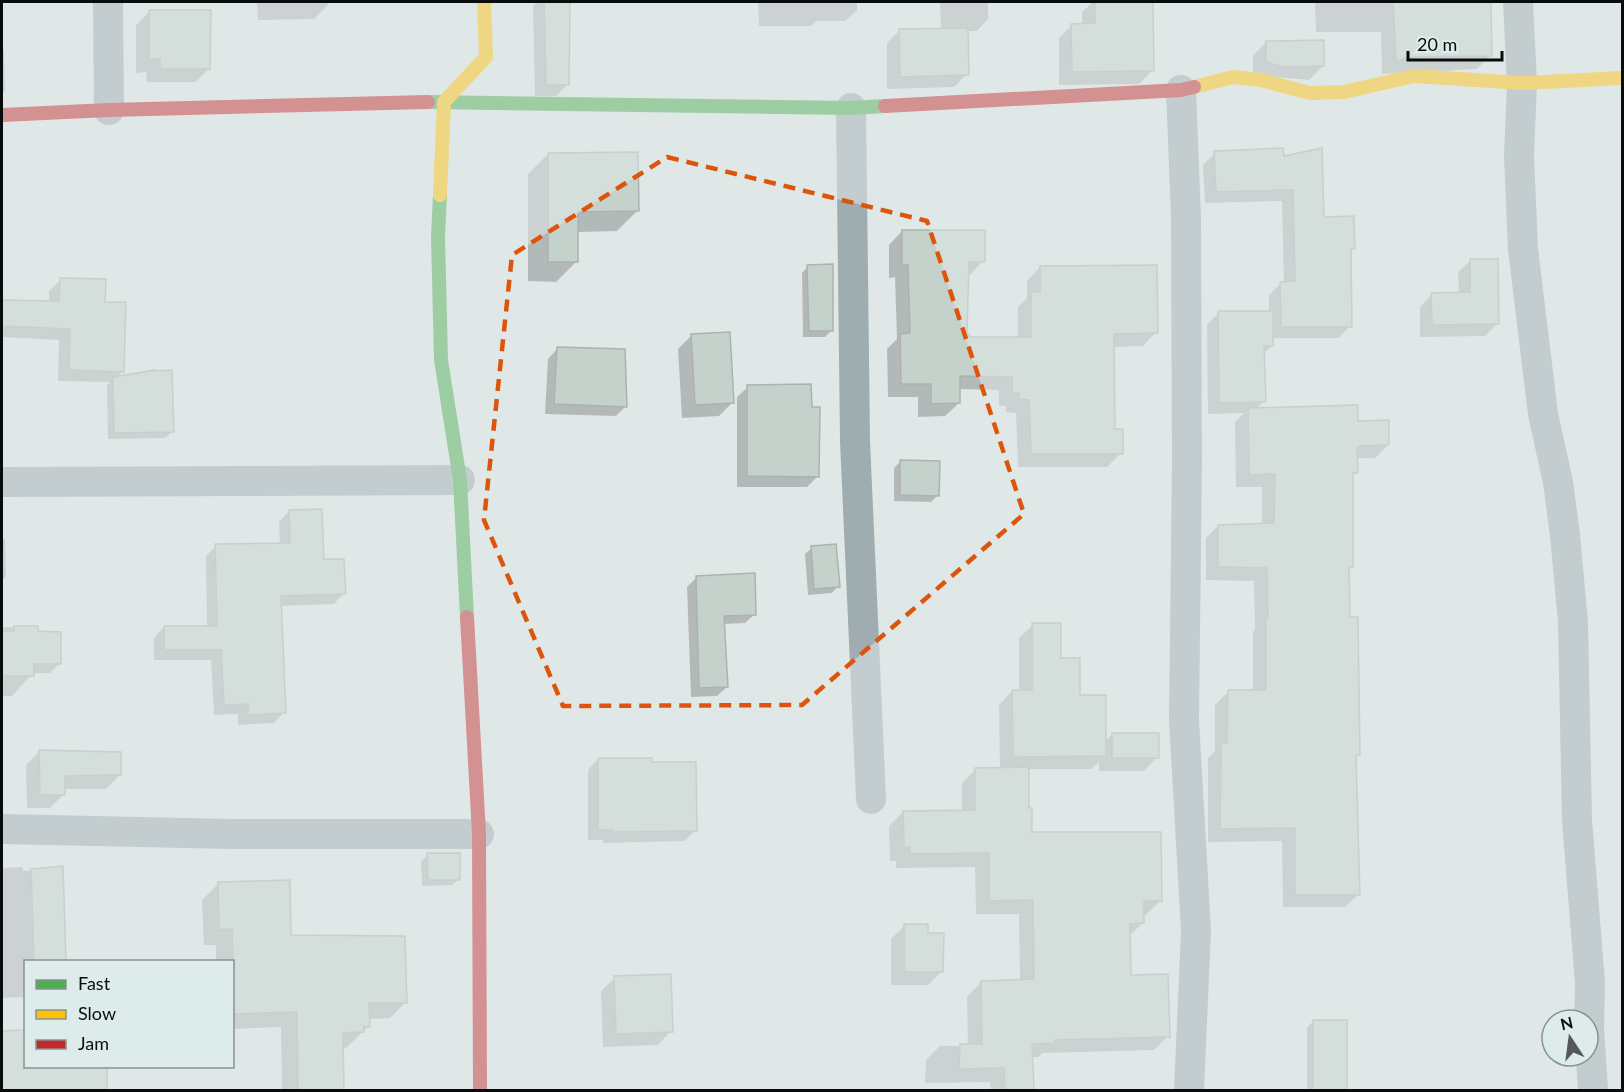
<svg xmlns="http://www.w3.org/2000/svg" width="1624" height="1092" viewBox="0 0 1624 1092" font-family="Lato,sans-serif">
  <rect width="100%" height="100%" fill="#e0e8e7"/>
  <g fill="#0003">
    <path d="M257 2H328V5L314 19 258 20Z"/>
    <path d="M537 2H569L568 84 556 96H535L533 6Z"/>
    <path d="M758 2H857V10L845 21H816L811 26H759Z"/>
    <path d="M940 2H988V19L977 31H966L967 74 954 87 887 89V43L900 30H941Z"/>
    <path d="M1093 2H1152V71L1139 84 1059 85V38L1072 25H1082V12Z"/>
    <path d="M1315 2H1489L1491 55 1477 69 1382 74 1381 32H1316Z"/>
    <path d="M150 11 209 69 195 82H147L146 72 136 73V25Z"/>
    <path d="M1266 42 1323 66 1309 80 1253 75V56Z"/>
    <path d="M2 49H4L5 91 2 94Z"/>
    <path d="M1215 153 1282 157 1323 219 1354 248 1350 252V326L1339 338H1272V346L1263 354 1264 401 1256 409 1357 422 1388 445 1375 458H1355L1356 472 1352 476V567L1347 571 1358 754 1354 758 1359 894 1345 907H1283L1282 841 1208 842V758L1215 751V705L1229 691H1253V632L1255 630 1254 581 1206 580V538L1219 525H1262V487H1236L1235 422 1244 413 1208 414 1207 324 1219 313 1269 312V295L1281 283H1284L1282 201 1205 203 1203 165Z"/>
    <path d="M548 154 637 211 617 231 577 232V261L556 282 528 281V174Z"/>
    <path d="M902 231 983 261 970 275H967L965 335 967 339H1018V307L1027 298V281L1040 267 1156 332 1143 346 1113 347V430L1121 453 1107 467H1018L1016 413 1006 412V406H999V390L959 389V403L945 416 918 417V397H888L887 349 897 339 895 277 889 278V245Z"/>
    <path d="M1471 260 1497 324 1485 336 1420 337V307L1432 294 1459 293 1458 272Z"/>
    <path d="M808 266 832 330 825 337H803L802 273Z"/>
    <path d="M61 280 123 371 116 378 172 431 166 438 108 439 107 385 110 382 58 381 59 340 2 337V301L49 303V291Z"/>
    <path d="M692 335 732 403 719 416 682 418 678 349Z"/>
    <path d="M557 349 626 406 616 416 545 414 548 359Z"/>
    <path d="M748 387 818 476 807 487H737V397Z"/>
    <path d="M901 461 938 495 931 502 894 501V468Z"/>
    <path d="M289 511 344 593 334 604 280 606 284 712 274 723 238 725V714L214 715 211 660H154V638L164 627H207L206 556 216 546 280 545 279 522Z"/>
    <path d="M2 539H5L6 576 2 581Z"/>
    <path d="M812 548 838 586 832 593 808 595 805 554Z"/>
    <path d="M696 578 755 614 745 623 723 624 727 687 717 696 691 697 687 587Z"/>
    <path d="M1033 625 1059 659 1105 742 1112 734 1157 757 1144 771H1099V762L1091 769H1027V810L1031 834 1160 901 1146 915H1143V923L1128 937 1129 977 1168 1036 1154 1050 1042 1053 1039 1057H1031L1032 1090H991L990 1082 925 1083 926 1060 940 1046H968L967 997 981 982 1020 981 1019 914H976L975 867 896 868V861H890L889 826 903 812 962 811V783L976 769H1000L999 705 1012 691H1019V638Z"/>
    <path d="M2 627 37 628V633L60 663 50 673H33L12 696H2Z"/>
    <path d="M39 752 120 775 106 789H63V795L50 808H27L26 765Z"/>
    <path d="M598 759 695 831 684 841 603 843V840H588V770Z"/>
    <path d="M428 855 459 879 452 885 422 886 421 861Z"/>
    <path d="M23 867V871L61 868 64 962H26V997L2 998V868Z"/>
    <path d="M219 883 290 936 406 1002 390 1018 368 1019V1027L346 1048H342L343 1090H282L281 1027 232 1029V962H216V945H204L202 900Z"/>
    <path d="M905 925 942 971 928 985H891V939Z"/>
    <path d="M615 978 671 1031 658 1045 603 1047 601 991Z"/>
    <path d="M1313 1021 1345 1022V1090H1307V1028Z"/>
    <path d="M2 1032H26V1066L106 1082V1090H2Z"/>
  </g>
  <g fill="#c5d2cc" stroke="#acb2b0" stroke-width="1.5">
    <path d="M544 2H570L569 85H546Z"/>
    <path d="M1095 2H1153L1154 71 1072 72 1071 24 1095 23Z"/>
    <path d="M1393 2H1491L1492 56 1415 57 1396 61Z"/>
    <path d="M149 10H211L210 69H160V59H149Z"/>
    <path d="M968 28 969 75 900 77 899 29Z"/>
    <path d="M1324 40V66L1283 67 1266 62V41Z"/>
    <path d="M1283 148 1284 156 1322 148 1324 217 1354 216 1355 249H1351L1352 327H1281L1280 282 1295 281 1293 190 1216 192 1214 151Z"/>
    <path d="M638 152 639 211 578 212V262H548V153Z"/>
    <path d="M902 230H985V262H969L967 334H969V337H1031V292H1040V266L1157 265 1158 333 1114 334 1115 429H1123V454H1031L1029 400 1019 399V393H1012V377L960 376V403L931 404V384H901L900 334 910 333 908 265H902Z"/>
    <path d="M1470 259H1498L1499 324 1432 325 1431 293 1470 292Z"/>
    <path d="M833 264V331H809L807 265Z"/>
    <path d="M60 278 106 279 105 302H126L124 372 69 370 70 329 2 326V300L59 301Z"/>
    <path d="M1218 311H1273V346H1264L1266 402 1219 403Z"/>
    <path d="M730 332 734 403 695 405 691 334Z"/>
    <path d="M557 347 625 349 627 407 554 404Z"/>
    <path d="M155 370V371L172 370 174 432 114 433 113 377Z"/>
    <path d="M811 384 812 407H820L819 477 747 476V385Z"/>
    <path d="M1358 405V421L1389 420V445L1359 446 1357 448 1358 473H1353V567H1349L1350 617H1358L1360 755H1356L1360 895H1295V828L1220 829 1221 743H1227L1228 690H1266V617H1268L1267 568 1218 567V525L1274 523 1275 474 1249 475 1248 408Z"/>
    <path d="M900 460 940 461 939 496 900 495Z"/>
    <path d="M322 509 324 559H344L346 594 281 596 286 713 248 715V704L224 705 221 650H164V626H217L215 544 290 543 289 510Z"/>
    <path d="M836 544 840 587 814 589 811 546Z"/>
    <path d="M755 573 756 615 724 616 728 687 699 688 696 576Z"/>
    <path d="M1032 623H1061V658H1080V695H1106V756L1013 757 1012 690H1032Z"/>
    <path d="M14 626H38V631L61 632V664H34V676H2V631H14Z"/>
    <rect x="1112" y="733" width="47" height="25"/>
    <path d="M39 750 121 752V775L65 776V795H40Z"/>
    <path d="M598 758H652V762H696L697 831 613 832V830H598Z"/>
    <path d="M1029 767V808H1032V832H1161L1162 901H1144V923L1130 924 1131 975 1168 974 1170 1037 1055 1040V1043L1032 1044 1034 1090H1005L1004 1068 959 1069 960 1044H982L981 981 1034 979 1033 900 989 901V853L910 854V847H904L903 811 975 810V768Z"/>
    <path d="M427 853H460V880H428Z"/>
    <path d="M63 866 66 962H34L31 869Z"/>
    <path d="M290 880 291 935 405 936 407 1003H369L370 1027H364V1032L343 1033 344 1090H298L297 1012 234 1014 232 929 219 930 218 882Z"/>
    <path d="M904 924H928V933H944L943 972H904Z"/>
    <path d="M671 974 673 1032 616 1034 614 976Z"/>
    <rect x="1313" y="1020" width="34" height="70"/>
    <path d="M26 1030V1066H107V1090H2V1031Z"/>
  </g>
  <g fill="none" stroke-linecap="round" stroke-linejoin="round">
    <g stroke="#9fadb1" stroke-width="30">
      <path d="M108 2 109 110"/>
      <path d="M1518 2 1522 83 1519 156 1523 249 1543 414 1558 482 1565 535 1573 622 1577 820 1590 983 1589 1028 1593 1090"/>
      <path d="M1181 90 1186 217 1187 461 1184 720 1196 931 1189 1090"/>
      <path d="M851 108 855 441 871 799"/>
      <path d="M2 482 460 480"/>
      <path d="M2 829 232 834H479"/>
    </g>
    <g stroke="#4caf50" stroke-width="14">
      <path d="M428 102 851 108 885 106"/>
      <path d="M440 195 438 237 441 360 460 480 467 617"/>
    </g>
    <g stroke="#ffc107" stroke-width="14">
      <path d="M1194 87 1233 77 1261 80 1310 93 1344 92 1414 76 1522 83 1622 78"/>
      <path d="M440 195 444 102 486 57 484 2"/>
    </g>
    <g stroke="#c62828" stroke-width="14">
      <path d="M885 106 1181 90 1194 87"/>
      <path d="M2 115 109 110 428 102"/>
      <path d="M467 617 479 834 480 1090"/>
    </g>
  </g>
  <path d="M0 0H1624V1092H0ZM667 157 927 221 1024 514 802 705 563 706 484 520 512 255Z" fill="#e0e8e7" fill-opacity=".55" fill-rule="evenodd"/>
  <path fill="none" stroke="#dd550c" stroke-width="4.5" stroke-dasharray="12 8" stroke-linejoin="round" d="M667 157 927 221 1024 514 802 705 563 706 484 520 512 255Z"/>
  <rect width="1624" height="1092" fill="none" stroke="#080c0c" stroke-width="6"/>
  <rect x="24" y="960" width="210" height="108" fill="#ddecea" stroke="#889291" stroke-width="1.5"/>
  <rect x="36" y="980" width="30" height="9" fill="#4caf50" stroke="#889291" stroke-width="1.5"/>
  <text x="78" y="990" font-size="18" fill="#080c0c">Fast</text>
  <rect x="36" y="1010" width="30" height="9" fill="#ffc107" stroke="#889291" stroke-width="1.5"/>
  <text x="78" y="1020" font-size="18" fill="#080c0c">Slow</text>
  <rect x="36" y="1040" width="30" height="9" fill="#c62828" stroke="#889291" stroke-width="1.5"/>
  <text x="78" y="1050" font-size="18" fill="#080c0c">Jam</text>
  <g transform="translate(1570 1038) rotate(347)"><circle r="28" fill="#ddecea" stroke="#889291" stroke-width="1.5"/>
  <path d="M0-4.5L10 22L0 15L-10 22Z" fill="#545959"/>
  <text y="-9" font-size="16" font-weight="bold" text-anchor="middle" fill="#080c0c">N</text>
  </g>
  <path d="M1408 51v9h94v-9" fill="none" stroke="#080c0c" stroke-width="3"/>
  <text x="1417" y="51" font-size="18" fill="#080c0c" stroke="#ddecea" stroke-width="4.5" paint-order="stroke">20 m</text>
</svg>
